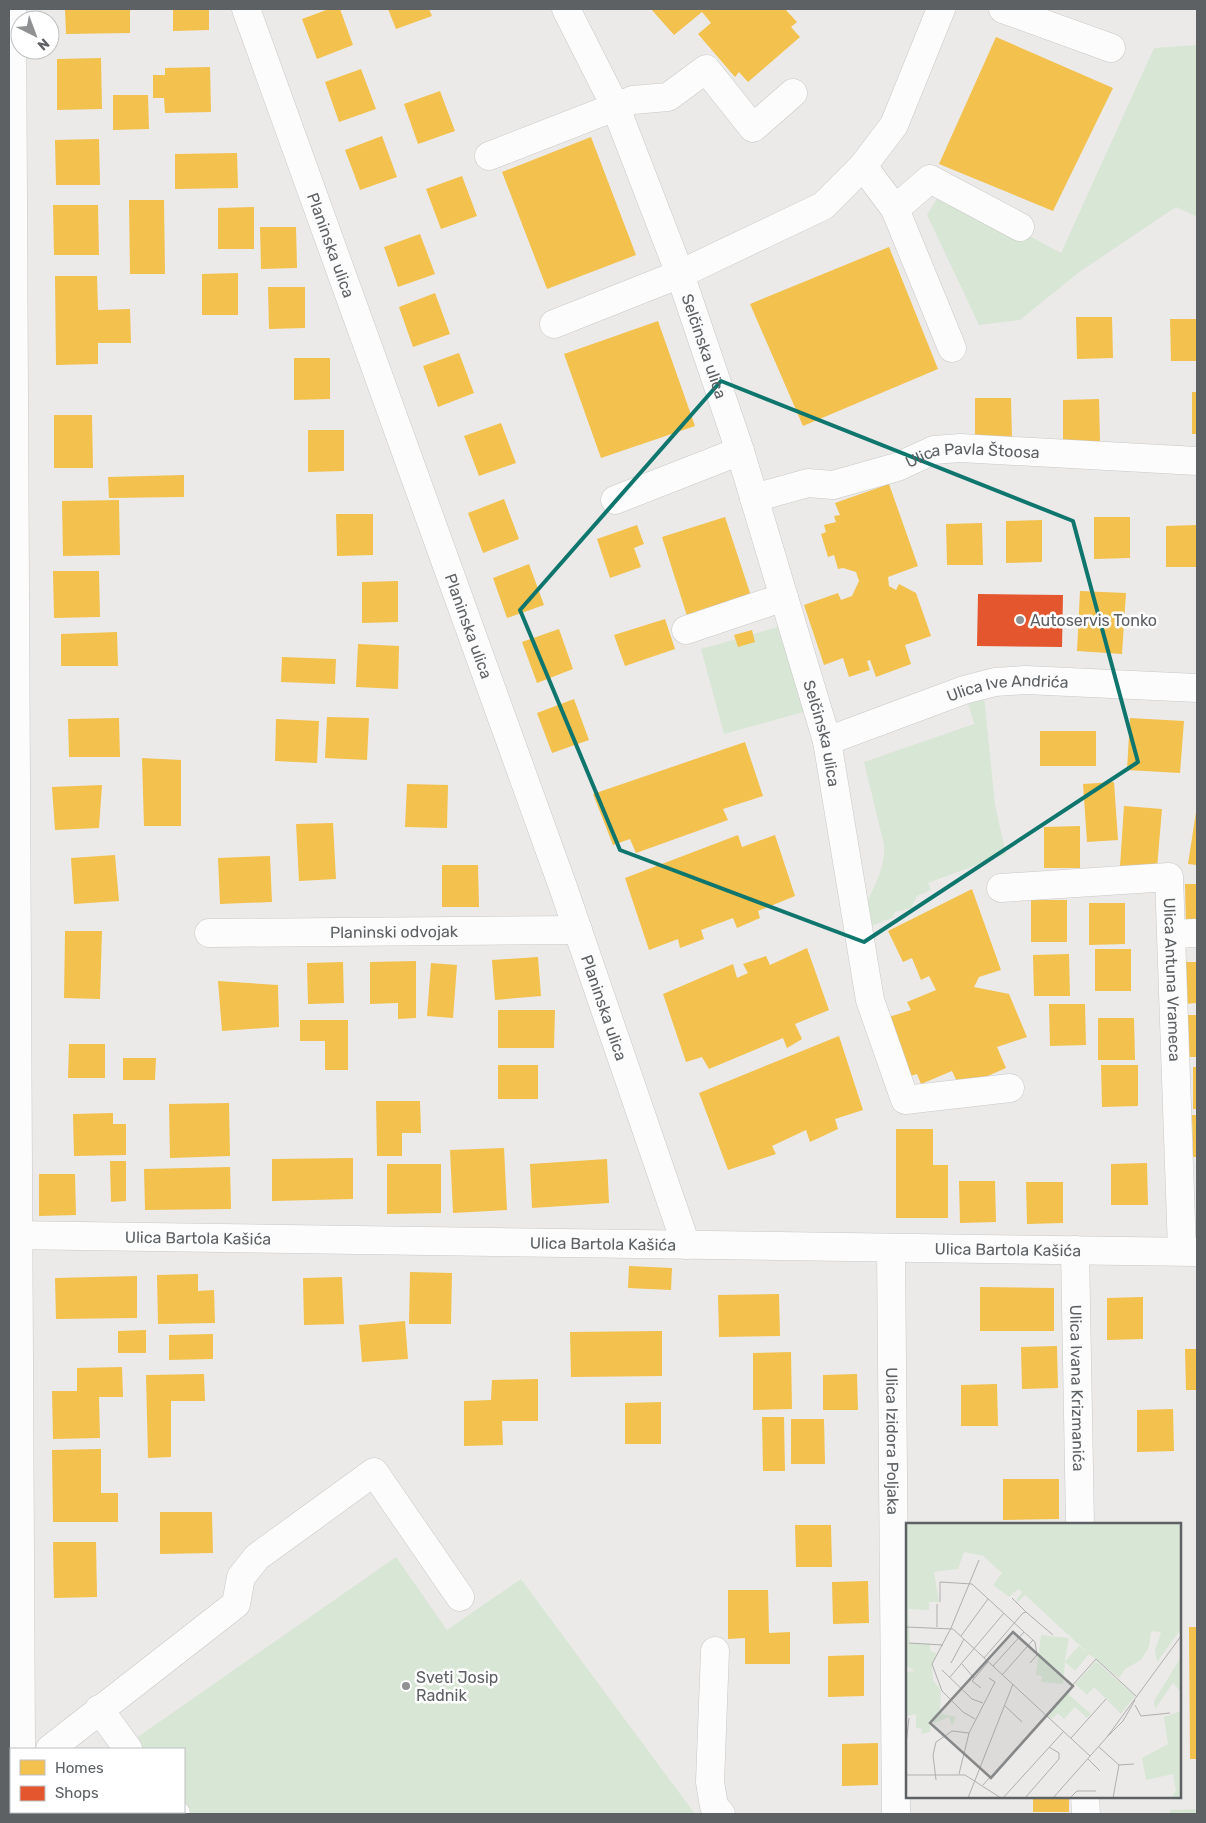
<svg xmlns="http://www.w3.org/2000/svg" width="1206" height="1823" viewBox="0 0 1206 1823" font-family="Rubik,sans-serif">
  <rect width="100%" height="100%" fill="#eceae8"/>
  <g fill="#d8e6d5">
    <path d="M1197 45V217L1176 207 1078 273 1020 320 979 325 927 215 943 189 1061 253 1154 48Z"/>
    <path d="M788 624 811 710 724 734 701 649Z"/>
    <path d="M984 696 995 805 1006 854 928 883 931 890 917 896 911 908 895 912 892 918 863 929C861 897 886 880 884 845L864 762 974 724 968 703Z"/>
    <path d="M396 1557 447 1630 521 1579 695 1814H187L184 1809V1749H138L132 1741Z"/>
    <path d="M1197 1809V1814H1170V1810Z"/>
  </g>
  <g fill="#f2c14e">
    <path d="M65 9H130V33L66 34Z"/>
    <path d="M173 9H209V30L173 31Z"/>
    <path d="M329 9H340L353 45 317 59 302 19Z"/>
    <path d="M388 9H429L432 16 396 29Z"/>
    <path d="M651 9H785L797 22 791 27 800 37 748 82 739 72 735 77 698 34 711 23 702 12 674 35Z"/>
    <path d="M996 37 1113 88 1053 211 939 164Z"/>
    <path d="M101 58 102 109 57 110V59Z"/>
    <path d="M210 67 211 112 165 113 164 98H153V75H165V68Z"/>
    <path d="M361 69 376 109 339 122 325 82Z"/>
    <path d="M440 91 455 131 418 144 404 104Z"/>
    <path d="M113 95H148L149 129 113 130Z"/>
    <path d="M382 136 397 177 360 190 345 150Z"/>
    <path d="M591 137 636 255 547 289 502 172Z"/>
    <path d="M99 139 100 185H56L55 140Z"/>
    <path d="M237 153 238 188 175 189V154Z"/>
    <path d="M462 176 477 216 441 229 426 189Z"/>
    <path d="M129 200H164L165 274H130Z"/>
    <path d="M53 205H98L99 255H54Z"/>
    <path d="M254 207V249H218V208Z"/>
    <path d="M260 227H296L297 268 261 269Z"/>
    <path d="M420 234 435 274 398 287 384 247Z"/>
    <path d="M889 247 938 369 803 426 750 304Z"/>
    <path d="M238 273V315H202V274Z"/>
    <path d="M55 276H97L98 310 130 309 131 343H98V364L56 365Z"/>
    <path d="M268 287H305V328L269 329Z"/>
    <path d="M435 293 450 334 413 347 399 307Z"/>
    <path d="M1076 317H1112L1113 358 1077 359Z"/>
    <path d="M1170 319H1197V361H1171Z"/>
    <path d="M658 321 695 426 601 458 564 354Z"/>
    <path d="M459 353 474 393 438 407 423 366Z"/>
    <path d="M294 358H330V399L294 400Z"/>
    <rect x="1192" y="392" width="5" height="42"/>
    <path d="M975 398H1011L1012 440H975Z"/>
    <path d="M1099 399 1100 441 1063 442V400Z"/>
    <path d="M54 415H92L93 468H54Z"/>
    <path d="M501 423 516 463 479 476 464 436Z"/>
    <path d="M308 430H344V471L308 472Z"/>
    <path d="M184 475V497L109 498 108 477Z"/>
    <path d="M889 484 918 566 888 577 889 586 896 590 899 584 916 593 931 636 905 645 911 664 876 677 870 660 867 661 870 670 849 677 843 658 824 665 804 605 838 593 841 600 852 596 859 581 856 572 843 568 838 569 834 555 828 557 821 534 826 532 824 525 836 522 834 516 840 515 835 503Z"/>
    <path d="M504 499 519 539 483 553 468 513Z"/>
    <path d="M119 500 120 555 63 556 62 501Z"/>
    <path d="M336 514H373V555L337 556Z"/>
    <path d="M725 517 752 599 688 619 662 537Z"/>
    <path d="M1094 517H1130V558L1094 559Z"/>
    <path d="M1042 520V562L1006 563V521Z"/>
    <path d="M982 523 983 565H947L946 524Z"/>
    <path d="M637 525 644 544 634 548 641 567 610 578 597 539Z"/>
    <path d="M1197 525V567H1166V526Z"/>
    <path d="M529 564 544 605 507 618 493 578Z"/>
    <path d="M53 571H99L100 617 54 618Z"/>
    <path d="M398 581V622L362 623V582Z"/>
    <path d="M1080 591 1126 593 1122 654 1077 651Z"/>
    <path d="M665 619 675 649 625 666 614 635Z"/>
    <path d="M559 629 573 669 537 683 522 642Z"/>
    <path d="M752 630 755 642 738 647 734 635Z"/>
    <path d="M117 632 118 666H61V634Z"/>
    <path d="M358 644 399 646 398 689 356 687Z"/>
    <path d="M282 657 336 659 335 684 281 682Z"/>
    <path d="M574 699 589 740 552 753 537 713Z"/>
    <path d="M327 717 369 718 367 760 325 758Z"/>
    <path d="M119 718 120 757H69L68 719Z"/>
    <path d="M1130 718 1184 721 1180 773 1127 770Z"/>
    <path d="M276 719 319 721 317 763 275 761Z"/>
    <rect x="1040" y="731" width="56" height="35"/>
    <path d="M745 742 763 796 723 809 728 820 636 853 630 839 613 845 593 794Z"/>
    <path d="M142 758 181 760V826H144Z"/>
    <path d="M1114 782 1118 840 1087 842 1083 784Z"/>
    <path d="M407 784 448 785 447 828 405 827Z"/>
    <path d="M102 785 99 828 55 830 52 787Z"/>
    <path d="M1124 806 1162 809 1157 868 1120 866Z"/>
    <path d="M1196 812H1197V865L1188 864Z"/>
    <path d="M333 823 336 879 299 881 296 824Z"/>
    <path d="M1080 826V868H1044V827Z"/>
    <path d="M738 835 742 847 775 835 795 896 758 911 760 918 737 928 733 918 701 930 704 939 680 948 678 939 649 950 625 878Z"/>
    <path d="M115 855 119 901 74 904 71 858Z"/>
    <path d="M270 856 272 902 220 904 218 858Z"/>
    <path d="M442 865H478L479 907H442Z"/>
    <path d="M1185 884H1197V926H1186Z"/>
    <path d="M972 889 1001 970 979 977 974 987 1009 994 1027 1037 997 1047 1006 1068 960 1088 952 1071 921 1084 917 1074 908 1077 889 1017 911 1010 907 1002 936 990 929 976 921 980 912 958 903 962 888 931Z"/>
    <rect x="1031" y="900" width="36" height="42"/>
    <path d="M1089 903H1125V944L1089 945Z"/>
    <path d="M65 931H102L100 999 64 998Z"/>
    <path d="M807 948 829 1010 795 1024 802 1039 787 1048 783 1038 709 1069 702 1057 686 1062 663 994 733 964 737 978 748 973 743 964 766 956 770 965Z"/>
    <rect x="1095" y="949" width="36" height="42"/>
    <path d="M1069 954 1070 996H1034L1033 955Z"/>
    <path d="M538 957 541 996 495 1000 492 960Z"/>
    <path d="M416 961V1018L398 1019V1003L370 1004V962Z"/>
    <path d="M343 962 344 1003 308 1004 307 963Z"/>
    <path d="M1183 962H1197V1003L1183 1004Z"/>
    <path d="M431 963 457 965 453 1018 427 1016Z"/>
    <path d="M218 981 278 985 279 1027 222 1031Z"/>
    <path d="M1049 1004H1085L1086 1045 1050 1046Z"/>
    <path d="M498 1010H555L554 1048H498Z"/>
    <rect x="1177" y="1015" width="20" height="42"/>
    <path d="M1098 1018H1134L1135 1060H1098Z"/>
    <path d="M300 1020H348V1070H325V1041H300Z"/>
    <path d="M839 1036 863 1110 835 1119 838 1129 810 1142 806 1130 772 1146 776 1154 728 1170 699 1093Z"/>
    <path d="M69 1044H105V1078H68Z"/>
    <path d="M123 1058H156L155 1080H123Z"/>
    <rect x="498" y="1065" width="40" height="34"/>
    <path d="M1101 1065H1138V1106L1102 1107Z"/>
    <rect x="1193" y="1067" width="4" height="42"/>
    <path d="M376 1101H420L421 1133H402V1156H377Z"/>
    <path d="M229 1103 230 1156 170 1158 169 1104Z"/>
    <path d="M113 1113V1124H126V1155L74 1156 73 1114Z"/>
    <path d="M1192 1115H1197V1157H1193Z"/>
    <path d="M896 1129H933V1165H948V1218H896Z"/>
    <path d="M504 1148 507 1210 453 1213 450 1150Z"/>
    <path d="M353 1158V1199L272 1201V1159Z"/>
    <path d="M607 1159 609 1203 532 1208 530 1164Z"/>
    <path d="M110 1161H126V1201L111 1202Z"/>
    <path d="M1147 1163 1148 1205H1111V1164Z"/>
    <path d="M387 1164H441V1213L387 1214Z"/>
    <path d="M230 1167 231 1209 145 1210 144 1169Z"/>
    <path d="M39 1174H75L76 1215 39 1216Z"/>
    <path d="M959 1181H995L996 1222 960 1223Z"/>
    <path d="M1026 1182H1063V1223L1027 1224Z"/>
    <path d="M629 1266 672 1268 671 1290 628 1288Z"/>
    <path d="M410 1272 452 1273 451 1324H409Z"/>
    <path d="M198 1274V1291L214 1290 215 1323 158 1324 157 1275Z"/>
    <path d="M137 1276V1318L56 1319 55 1278Z"/>
    <path d="M342 1277 344 1324 304 1325 303 1278Z"/>
    <path d="M980 1287 1054 1288V1331H980Z"/>
    <path d="M779 1294 780 1336 719 1337 718 1295Z"/>
    <path d="M1143 1297V1339L1107 1340V1298Z"/>
    <path d="M405 1321 408 1359 362 1362 359 1325Z"/>
    <path d="M146 1330V1353H118V1331Z"/>
    <path d="M662 1331V1376L571 1377 570 1332Z"/>
    <path d="M213 1334V1359L169 1360V1335Z"/>
    <path d="M1057 1346 1058 1388 1022 1389 1021 1347Z"/>
    <path d="M1185 1349H1197V1390H1186Z"/>
    <path d="M791 1352 792 1409 753 1410V1353Z"/>
    <path d="M122 1367 123 1397H99L100 1438 53 1439 52 1391H77V1368Z"/>
    <path d="M204 1374 205 1401H171V1457L148 1458 146 1375Z"/>
    <path d="M857 1374 858 1410H823V1375Z"/>
    <path d="M538 1379V1421H502L503 1445 464 1446V1401L491 1400 492 1380Z"/>
    <path d="M997 1384 998 1426H961V1385Z"/>
    <path d="M661 1402V1444H625V1403Z"/>
    <path d="M1173 1409 1174 1451 1137 1452V1410Z"/>
    <path d="M762 1417H784L785 1471H763Z"/>
    <path d="M791 1419H824L825 1464H791Z"/>
    <path d="M101 1449V1493H118V1522H53L52 1450Z"/>
    <path d="M1003 1479H1059V1519L1003 1520Z"/>
    <path d="M160 1512H212L213 1553 160 1554Z"/>
    <path d="M795 1525H831L832 1567H796Z"/>
    <path d="M53 1542H96L97 1597 54 1598Z"/>
    <path d="M868 1581 869 1623 833 1624 832 1582Z"/>
    <path d="M728 1590H768L769 1633 790 1632V1664H745V1638L728 1639Z"/>
    <path d="M1189 1627H1197V1759H1190Z"/>
    <path d="M864 1655V1696L828 1697V1656Z"/>
    <path d="M878 1743V1785L842 1786V1744Z"/>
    <rect x="1033" y="1797" width="36" height="15"/>
  </g>
  <path fill="#e4572e" d="M978 594 1063 595 1062 647 977 646Z"/>
  <g fill="none" stroke-linecap="round" stroke-linejoin="round">
    <defs>
      <g id="minor">
        <path d="M12 9 21 1749"/>
        <path id="s1" d="M246 9 563 887 686 1245"/>
        <path id="s2" d="M566 9 616 108 680 274 740 451 827 741 870 1000 905 1100 1010 1088"/>
        <path d="M1003 9 1111 48"/>
        <path d="M489 156 633 100 668 97 706 69 753 128 793 93"/>
        <path d="M863 166 895 209 952 348"/>
        <path d="M895 209 930 179 1020 227"/>
        <path d="M554 324 680 274 823 206 863 166 894 125 941 9"/>
        <path id="s3" d="M754 498 808 483 833 485 897 467 934 450 960 448 1197 461"/>
        <path d="M615 500 740 451"/>
        <path d="M686 630 784 597"/>
        <path id="s4" d="M827 741 964 690 995 682 1026 680 1197 688"/>
        <path id="s5" d="M1001 888 1169 877 1182 1251"/>
        <path id="s6" d="M209 933 578 930"/>
        <path d="M1172 934 1197 933"/>
        <path id="s7" d="M9 1235 1197 1252"/>
        <path id="s8" d="M891 1249 896 1814"/>
        <path id="s9" d="M1075 1250 1080 1524"/>
        <path d="M715 1651 710 1782 714 1806 721 1814"/>
        <path d="M99 1709 128 1749"/>
        <path d="M50 1749 236 1604 241 1577 257 1557 374 1472 460 1597"/>
        <path d="M1085 1797 1086 1814"/>
        <path d="M174 1812 176 1814"/>
        <path d="M21 1814V1812"/>
      </g>
    </defs>
    <use href="#minor" stroke="#c9c8c7" stroke-width="29"/>
    <use href="#minor" stroke="#fcfcfc" stroke-width="28"/>
  </g>
  <path fill="none" stroke="#0f766e" stroke-width="4" stroke-linejoin="round" d="M721 381 1073 521 1138 762 864 942 620 850 520 610Z"/>
  <g fill="#8f9192" stroke="#fff" stroke-width="2">
    <circle cx="1020" cy="620" r="5"/>
    <circle cx="406" cy="1686" r="5"/>
  </g>
  <g text-anchor="middle" stroke-width="5" stroke-linejoin="round" paint-order="stroke">
    <g font-size="16" fill="#5d6164" stroke="#fff">
      <text dy="6" stroke="none"><textPath href="#s1" startOffset="251">Planinska ulica</textPath></text>
      <text dy="6" stroke="none"><textPath href="#s2" startOffset="365">Selčinska ulica</textPath></text>
      <text dy="6" stroke="none"><textPath href="#s3" startOffset="226">Ulica Pavla Štoosa</textPath></text>
      <text dy="6" stroke="none"><textPath href="#s1" startOffset="656">Planinska ulica</textPath></text>
      <text dy="6" stroke="none"><textPath href="#s4" startOffset="190">Ulica Ive Andrića</textPath></text>
      <text dy="6" stroke="none"><textPath href="#s2" startOffset="770">Selčinska ulica</textPath></text>
      <text dy="6" stroke="none"><textPath href="#s6" startOffset="185">Planinski odvojak</textPath></text>
      <text dy="6" stroke="none"><textPath href="#s5" startOffset="271">Ulica Antuna Vrameca</textPath></text>
      <text dy="6" stroke="none"><textPath href="#s1" startOffset="1061">Planinska ulica</textPath></text>
      <text dy="6" stroke="none"><textPath href="#s7" startOffset="189">Ulica Bartola Kašića</textPath></text>
      <text dy="6" stroke="none"><textPath href="#s7" startOffset="594">Ulica Bartola Kašića</textPath></text>
      <text dy="6" stroke="none"><textPath href="#s7" startOffset="999">Ulica Bartola Kašića</textPath></text>
      <text dy="6" stroke="none"><textPath href="#s9" startOffset="138">Ulica Ivana Krizmanića</textPath></text>
      <text dy="6" stroke="none"><textPath href="#s8" startOffset="192">Ulica Izidora Poljaka</textPath></text>
    </g>
    <g font-size="16" fill="#5d6164" stroke="#fff" text-anchor="start">
      <text x="1030" y="626">Autoservis Tonko</text>
      <text x="416" y="1683">Sveti Josip<tspan x="416" dy="18">Radnik</tspan></text>
    </g>
  </g>
  <g transform="translate(906 1523)">
    <rect width="275" height="275" fill="#eceae8"/>
    <path d="M0 0H275V106L251 139 249 127 255 109 245 108 243 124 235 137 219 146 213 155 183 131 169 148 159 139 157 161 135 159 136 153 130 152 135 112 163 115 159 138 173 123 182 130 119 72 112 79 110 77 116 69 112 66 103 74 87 62 96 50 77 33 58 29 52 46 28 49 33 79H23V87L2 86 4 120 24 121V127L31 131 26 142 27 157 35 168 34 190 50 194 46 203 43 194 29 200 25 197 24 209 15 211 16 206 10 205V191L0 193V149L9 148 0 142ZM275 134V169L267 160 249 186 248 178ZM190 138 229 173 215 191 188 164 181 172 169 161ZM161 170 185 191 181 195 169 184 158 196 152 190 146 196 142 193ZM275 188V275H266L270 267 267 251 240 257 236 235 262 221 258 194Z" fill="#d8e6d5"/>
    <path fill="none" stroke="#afafaf" stroke-width="1" d="M106 75 120 89M34 79V59L66 61 129 119 131 132 124 140M31 81V104M0 104 47 106 184 233M55 113 82 76M3 120 37 122M78 135 117 90 120 89 147 112M45 140 58 116M56 141 68 155M87 143 118 109M36 147 66 176 77 180M96 152 127 117M44 154 98 90M75 165 66 158 82 139M98 182 116 199M229 182 235 193 264 190M69 196 57 189 36 168 26 141 45 105 73 37M201 214 217 198 229 177M165 215 200 176M0 222 3 195M193 224 213 242 207 275M182 236 194 248M213 242 228 241M53 251 63 210 89 159 83 155M0 252H59L95 275M30 257 27 232 30 219 46 208 63 210M77 262 190 136 231 174M62 275 107 161M97 275 158 208M119 275 153 236V230L143 224M147 275 201 214 275 113M164 275 171 268H190"/>
    <path fill="#858789" fill-opacity="0.15" stroke="#858789" stroke-width="2.5" d="M107 109 167 163 85 255 24 200Z"/>
    <rect width="275" height="275" fill="none" stroke="#5d6164" stroke-width="2.5"/>
  </g>
  <rect width="1206" height="1823" fill="none" stroke="#5d6164" stroke-width="20"/>
  <rect x="10" y="1748" width="175" height="65" fill="#ffffff" stroke="#bec0c1"/>
  <rect x="20" y="1760" width="25" height="15" fill="#f2c14e" stroke="#bec0c1"/>
  <text x="55" y="1773" font-size="15" fill="#5d6164">Homes</text>
  <rect x="20" y="1786" width="25" height="15" fill="#e4572e" stroke="#bec0c1"/>
  <text x="55" y="1798" font-size="15" fill="#5d6164">Shops</text>
  <g transform="translate(35 35) rotate(138)"><circle r="24" fill="#ffffff" stroke="#bec0c1"/>
  <path d="M0-4L9 19L0 12L-9 19Z" fill="#8f9192"/>
  <text y="-8" font-size="14" font-weight="bold" text-anchor="middle" fill="#5d6164">N</text>
  </g>
</svg>
